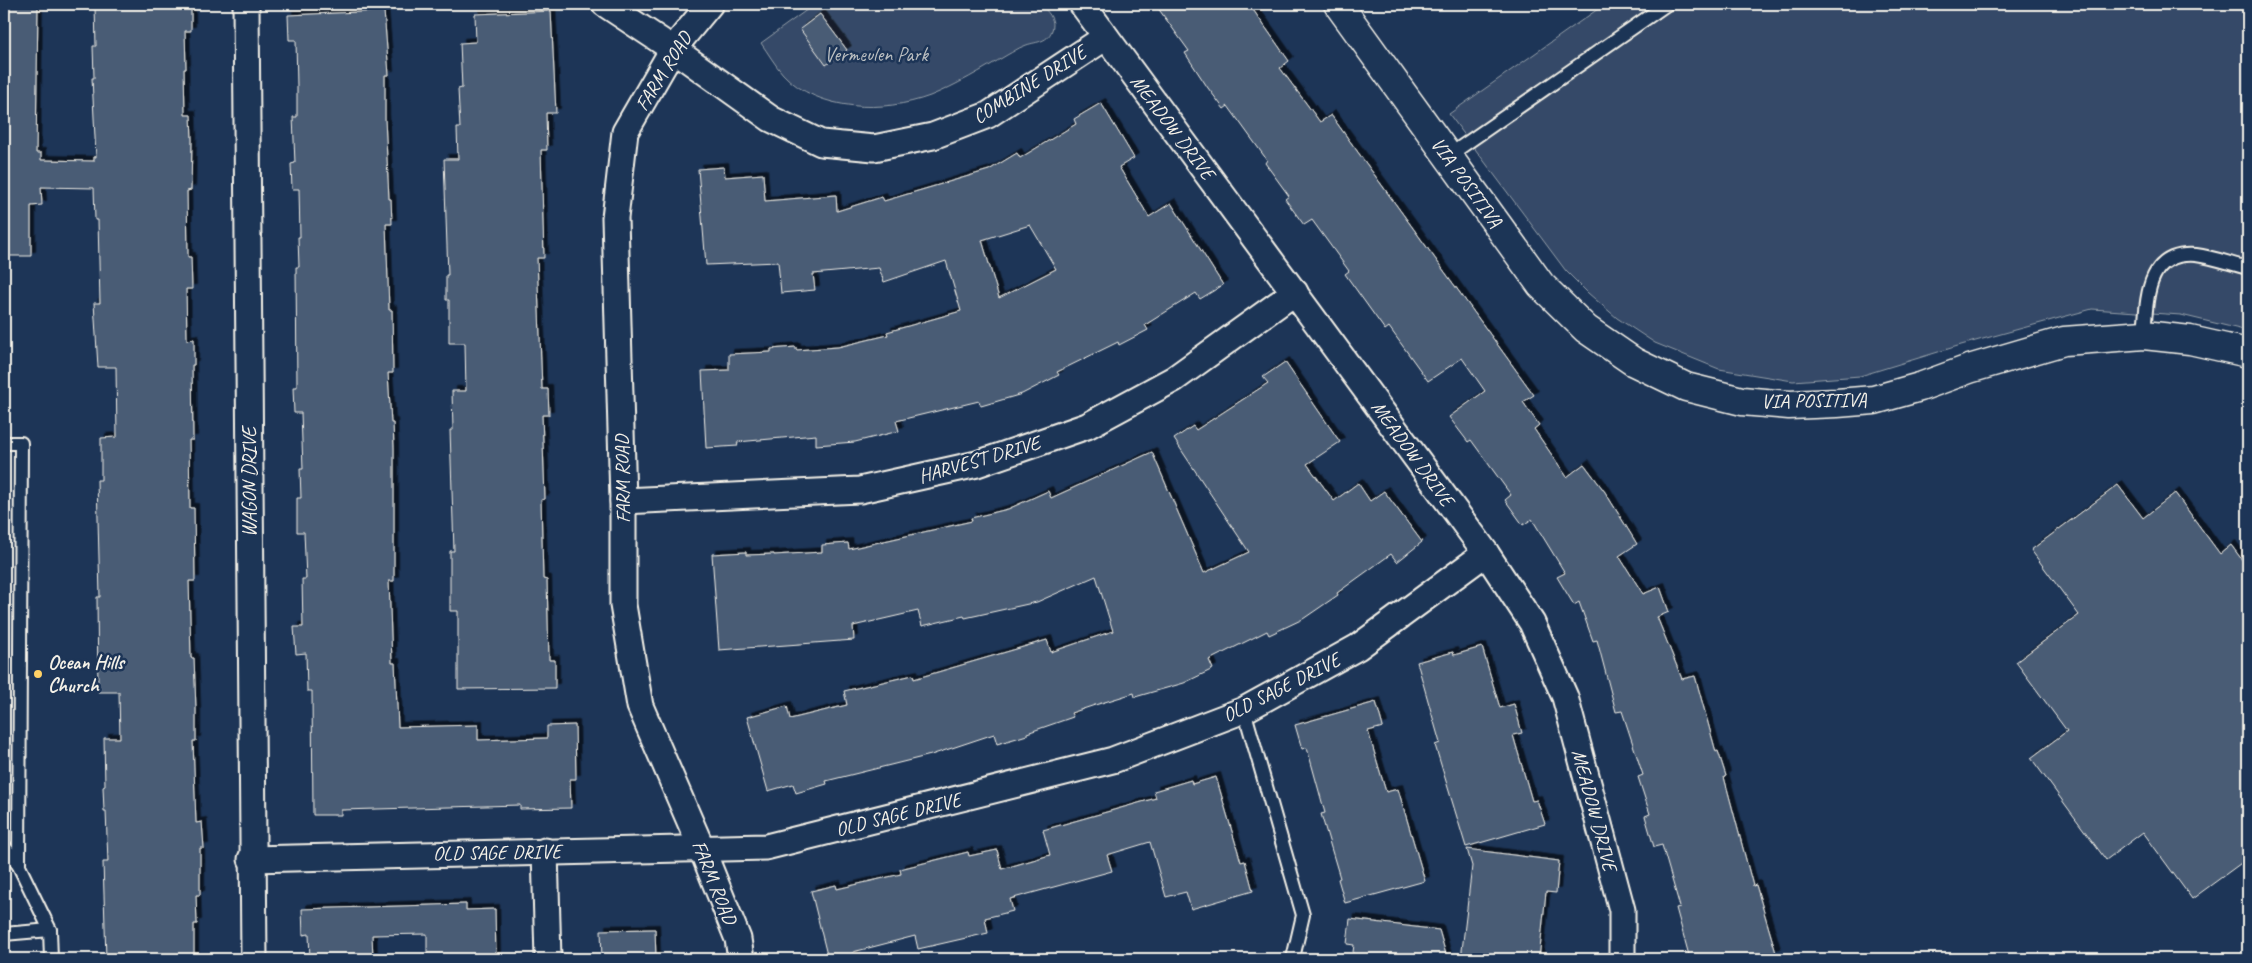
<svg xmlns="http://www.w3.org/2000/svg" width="2252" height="963" viewBox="0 0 2252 963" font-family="Caveat,sans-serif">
  <defs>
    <filter id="shadow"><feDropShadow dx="4.5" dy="-4.5" stdDeviation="0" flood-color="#0009"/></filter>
  </defs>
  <rect width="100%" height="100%" fill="#1d3557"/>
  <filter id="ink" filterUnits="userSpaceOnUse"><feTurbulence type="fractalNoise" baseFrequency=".02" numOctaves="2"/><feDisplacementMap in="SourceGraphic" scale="10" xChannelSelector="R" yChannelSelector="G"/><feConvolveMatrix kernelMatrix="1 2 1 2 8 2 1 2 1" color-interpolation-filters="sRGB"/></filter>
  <g filter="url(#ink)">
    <g fill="#354a67" stroke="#949ea8">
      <path d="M815 4H1040C1047 11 1056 19 1052 30 1047 44 1035 41 1024 46 1018 48 1013 52 1007 55 982 70 957 85 930 96 884 113 818 112 783 74 775 65 768 53 761 43Z"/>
      <path d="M1605 4H2248V331L2181 315 2092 309 1961 345 1860 376 1793 381 1719 369 1655 343 1617 318 1588 293 1566 271 1449 114Z"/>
    </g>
    <g fill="#485b74" stroke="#f4f1e8" fill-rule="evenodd" filter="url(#shadow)">
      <path d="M4 4H38L36 153H41V160L94 161V157H96L92 78H94L93 46H96L95 7 191 5V31H185L186 69H184L185 115H191L192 140 191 190 187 191 188 257H191L192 289H186L187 340 194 339V365H192L193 440H189L190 508H194L195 581H189L191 658H194L196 709V741H193L196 823 202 822 204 848H200V895H196L197 924H194V959H106L103 862H108L106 811H104L103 787 105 786 104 738H120L119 692H98L97 597H100L97 480H101V438L117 437 116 367H98L94 303H100L98 220H95L94 188 41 187 42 205 31 206V256H4Z"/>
      <path d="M1155 4H1249L1289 61 1280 68 1320 122 1331 115 1534 395 1523 402 1539 425 1534 429 1567 477 1584 464 1605 492 1637 544 1619 556 1643 594 1660 587 1669 612 1657 617 1682 679 1695 676 1716 752 1718 751 1726 776 1724 777 1753 886 1756 885 1776 953 1754 959H1690L1676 908 1680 907 1662 845 1654 847 1645 816 1650 814 1638 777 1643 775 1622 711 1616 712 1597 640 1593 641 1579 602 1574 605 1557 577 1565 573 1532 519 1523 525 1505 500 1511 495 1471 440 1468 442 1449 417 1485 391 1462 358 1428 381 1389 327 1385 330 1345 274 1349 271 1312 220 1304 225 1285 199 1289 196 1265 163 1267 160 1228 106 1224 109 1208 88 1185 53 1189 51Z"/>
      <path d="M384 11 389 75H385V119L389 199H391L392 224H386L389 310H392L393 373H388L391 423H393L394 448V581H389L392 663H395L398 727 478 725V740L547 738V726L575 725 576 779H570L571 808 520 809V805L341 810V815H313L312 691H307L306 653 296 654 294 627H303L302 579H306L304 532H297V498H301L300 469H303L301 413H294L293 387H297L296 267H299L298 237H300L299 189H292L291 164 295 163 293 117H297V87L296 40H289L288 15Z"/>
      <path d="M551 11 556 113H546L547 150H541L544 258H537L542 389H548L549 415H542L545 499 541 500 543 579 547 580 549 660H555V688L458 689V611H450V551H454L450 430H453L452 391H466L465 343H449V300H446V275H448L444 159H458L457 128H460L458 89 462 88 460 43 476 42 475 14Z"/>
      <path d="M820 14 847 50 826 65 800 29Z"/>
      <path d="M1101 103 1134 158 1119 167 1149 217 1171 203 1223 285 1200 299 1196 293 1145 325 1148 330 1119 345 1118 342 1057 372 1059 375 1022 394 981 406 979 401 896 421 899 431 855 442 816 445V435L737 442 738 446 706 448 702 371 729 370V354L771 352V349L796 347V350L838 347 888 335 887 332 961 311 946 261 884 282 879 268 813 274 815 290 781 293 778 262 706 265 698 169 724 167 725 177 763 174 765 201 836 195 837 211 882 197 884 201 989 170 1017 153 1020 158 1076 124 1074 119ZM1030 225 1056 269 999 298 982 240Z"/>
      <path d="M1285 362 1340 442 1307 464 1334 501 1358 483 1370 501 1384 491 1422 542 1397 562 1391 554 1337 593 1338 595 1303 619 1269 635 1267 631 1209 660 1213 669 1184 683 1135 697 1134 693 1095 705 1071 713 1073 717 1027 733V735L997 744 994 734 931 755 826 781 827 784 796 793 793 784 768 791 747 717 787 706 790 719 847 705 844 691 913 675 914 679 1047 640 1051 652 1113 631 1096 576 1037 602 965 618 964 616 922 626 918 611 853 626 854 640 719 650 712 554 746 552V555L774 554V555L822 552V545L848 543 849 549 972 521 971 518 1008 509 1048 491 1051 498 1152 452 1204 573 1249 552 1174 439 1193 426 1196 430 1268 383 1263 377Z"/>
      <path d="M2118 485 2143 518 2175 493 2220 554 2231 545 2248 568V858L2192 899 2143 832 2106 860 2031 758 2067 731 2016 662 2079 615 2031 550Z"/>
      <path d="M1482 647 1500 708 1514 704 1522 733 1513 735 1532 801 1537 800 1545 824 1466 847 1435 745 1440 743 1417 662 1453 652 1454 655Z"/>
      <path d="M1376 702 1383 727 1368 731 1386 792 1398 789 1425 881 1345 903 1338 879 1340 878 1321 814 1325 813 1307 748 1302 749 1295 725Z"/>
      <path d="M1216 777 1241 862 1245 861 1253 891 1191 909 1186 892 1166 897 1150 842 1107 855 1112 871 1010 899 1013 911 985 918 988 933 918 949 915 936 853 952 855 959H828L811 891 836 885 837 889 901 874 900 869 968 852 969 856 997 850 1002 869 1050 855 1043 830 1156 798 1154 791 1191 780 1192 784Z"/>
      <path d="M1467 849 1559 861 1556 893 1546 892 1539 959H1461L1472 866Z"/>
      <path d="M466 904V910L495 909 496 959H427V934L372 935 373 959H310L309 934 303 935 302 909Z"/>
      <path d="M1350 919 1439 930 1447 958 1416 955 1415 959H1352L1354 945 1347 944Z"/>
      <path d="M655 929 656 959H602L601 930Z"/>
    </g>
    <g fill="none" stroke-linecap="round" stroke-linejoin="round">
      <defs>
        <g id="service">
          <path d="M1448 156 1667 4"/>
          <path d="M2144 335C2147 298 2146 251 2196 255 2213 257 2231 264 2248 268"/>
          <path d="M4 443H21L19 866"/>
          <path d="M1244 710 1303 915 1293 958"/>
          <path d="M4 846 19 866 50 930 51 959"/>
          <path d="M4 934 50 930"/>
        </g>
        <g id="minor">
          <path d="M246 4 254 959"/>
          <path d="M605 4 673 49 771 119 821 143 874 148 933 136 988 115 1106 37"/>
          <path d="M710 4 673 49 625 132 615 218 623 501V605L640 706 701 847 738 939 741 959"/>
          <path d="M1082 4 1486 553 1532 623 1565 697 1622 910V959"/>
          <path d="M623 501 860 490 977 464 1087 426 1174 379 1295 292"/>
          <path d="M545 851 548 959"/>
          <path d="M251 859 766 847 1113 760 1244 710 1358 647 1486 553"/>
        </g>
        <path id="tertiary" d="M1338 4 1541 285 1586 329 1634 362 1686 387 1742 401 1789 405 1837 403 1874 400 1920 387 1969 369 2064 341 2144 335 2190 340 2248 353"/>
      </defs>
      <use href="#service" stroke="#f4f1e8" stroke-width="16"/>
      <use href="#minor" stroke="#f4f1e8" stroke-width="29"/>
      <use href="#tertiary" stroke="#f4f1e8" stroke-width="31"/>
      <path stroke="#f4f1e8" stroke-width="3" stroke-dasharray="1 4" stroke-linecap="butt" d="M2246 247 2248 235"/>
      <use href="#service" stroke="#1d3557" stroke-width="12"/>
      <use href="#minor" stroke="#1d3557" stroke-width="25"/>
      <use href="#tertiary" stroke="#1d3557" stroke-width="28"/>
    </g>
  </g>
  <circle fill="#ffd166" stroke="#1d3557" stroke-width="2" cx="38" cy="674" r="5"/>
  <g text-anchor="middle" stroke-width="5" stroke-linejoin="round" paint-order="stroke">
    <g font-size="20" fill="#bbbfc1" stroke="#1d3557">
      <text x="876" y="61">Vermeulen Park</text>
    </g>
    <g font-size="20" fill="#f4f1e8" stroke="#1d3557">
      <text transform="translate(663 71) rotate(-58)" y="7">FARM ROAD</text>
      <text transform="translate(1029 84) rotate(-32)" y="7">COMBINE DRIVE</text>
      <text transform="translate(1173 127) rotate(53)" y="7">MEADOW DRIVE</text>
      <text transform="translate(1467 182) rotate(54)" y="7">VIA POSITIVA</text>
      <text transform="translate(1814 400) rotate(-1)" y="7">VIA POSITIVA</text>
      <text transform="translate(1413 453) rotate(54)" y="7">MEADOW DRIVE</text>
      <text transform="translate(979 459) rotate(-16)" y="7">HARVEST DRIVE</text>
      <text transform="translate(622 479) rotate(-91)" y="7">FARM ROAD</text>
      <text transform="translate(249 482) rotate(-90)" y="7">WAGON DRIVE</text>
      <text transform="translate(1281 687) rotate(-27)" y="7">OLD SAGE DRIVE</text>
      <text transform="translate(1595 810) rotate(75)" y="7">MEADOW DRIVE</text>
      <text transform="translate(898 814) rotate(-14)" y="7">OLD SAGE DRIVE</text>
      <text transform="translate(497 852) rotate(-1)" y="7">OLD SAGE DRIVE</text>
      <text transform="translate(715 882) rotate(68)" y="7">FARM ROAD</text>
    </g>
    <g font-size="20" font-weight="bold" fill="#f4f1e8" stroke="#1d3557" text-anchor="start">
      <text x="48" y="669">Ocean Hills<tspan x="48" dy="23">Church</tspan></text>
    </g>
  </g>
  <rect width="2252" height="963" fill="none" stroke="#1d3557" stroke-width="20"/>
  <rect x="10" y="10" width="2232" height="943" fill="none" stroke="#f4f1e8" stroke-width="2" filter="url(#ink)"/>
</svg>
